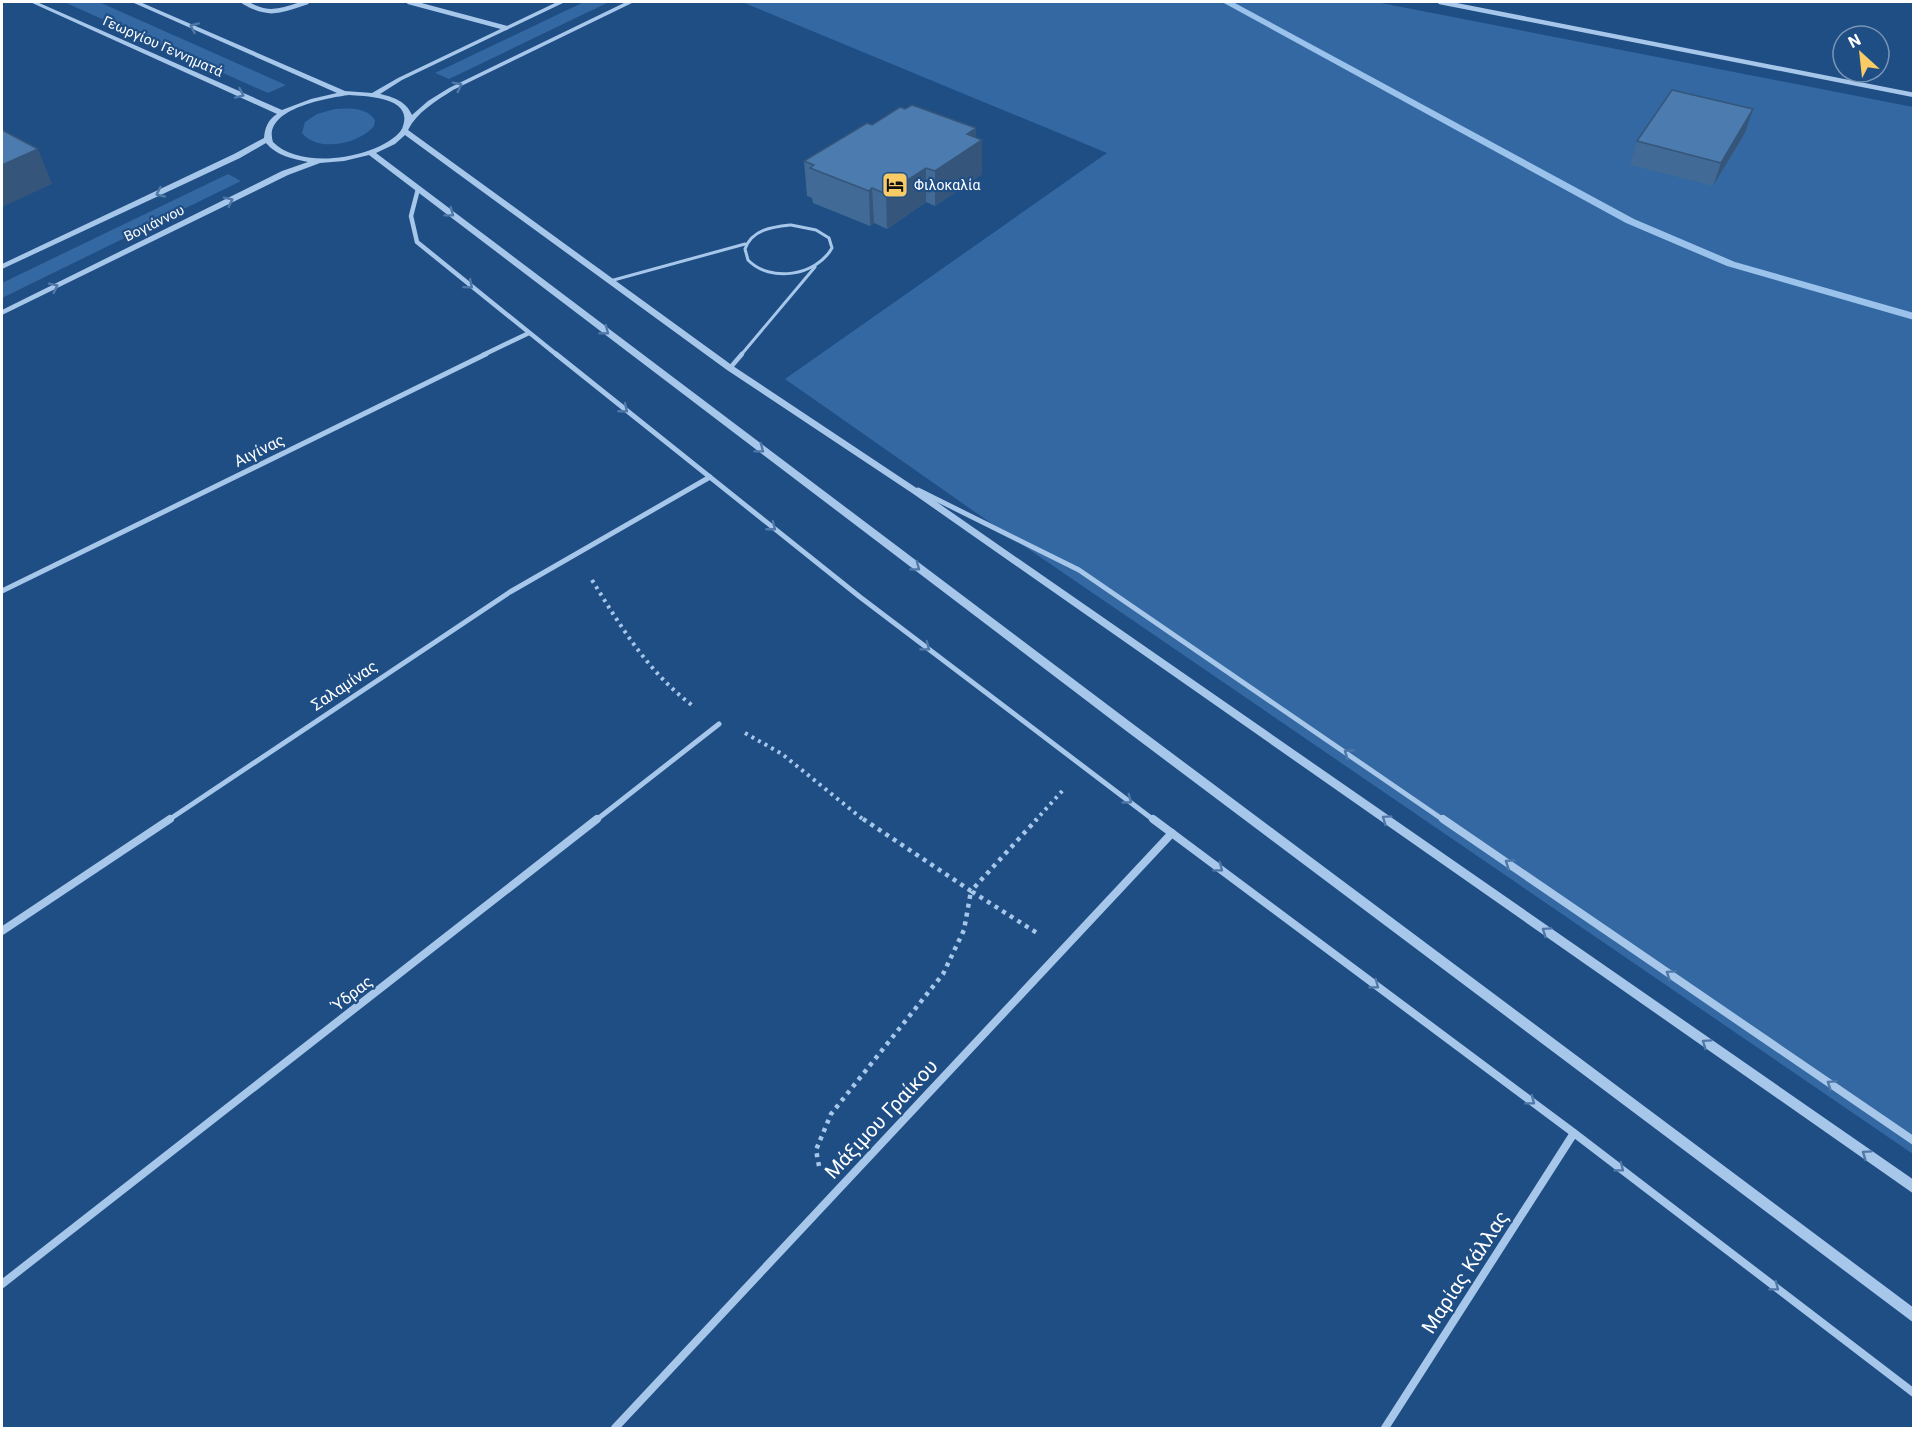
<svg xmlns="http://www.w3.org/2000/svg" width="1915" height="1430" viewBox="0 0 1915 1430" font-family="Roboto,sans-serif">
  <rect width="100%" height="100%" fill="#1f4e85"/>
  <g fill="#3368a2">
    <path d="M64 2H99L286 85 268 93Z"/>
    <path d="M584 2H609L449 79 435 73Z"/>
    <path d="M742 2H1376L1913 107V1154L1005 533 785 379 1107 153Z"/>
    <path d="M335 109C350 108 366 107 375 120L374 126C359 144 318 153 302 133L305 122 317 114Z"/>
    <path d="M228 174 241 181 2 298V283Z"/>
  </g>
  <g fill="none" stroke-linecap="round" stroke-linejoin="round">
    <path fill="#9bc2eb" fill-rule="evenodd" d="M1222 2H1233L1634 219 1735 262 1914 313V320L1727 266 1626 223Z"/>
    <g stroke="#a7c7ea" stroke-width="4" stroke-dasharray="3 4.5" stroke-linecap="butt">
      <path d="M592 580C621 627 648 672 693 706"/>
      <path d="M745 733 782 754 865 821"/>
      <path d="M1035 821 1064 789"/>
    </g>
    <g stroke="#a7c7ea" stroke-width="4.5" stroke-dasharray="4 5" stroke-linecap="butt">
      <path d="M863 819 971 891 1037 819"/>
      <path d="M819 1166 816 1150 831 1114 943 974 964 930 971 891 1037 933"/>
    </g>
    <g stroke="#a7c7ea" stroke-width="3">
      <path d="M791 225 816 230 829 238 832 248C816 276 770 283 748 260L745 249C752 229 773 227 791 225Z"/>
      <path d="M610 281 745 244"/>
      <path d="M741 355 815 267"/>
    </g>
    <path stroke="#a7c7ea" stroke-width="4.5" d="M730 368 742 354"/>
    <g stroke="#a7c7ea" stroke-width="4.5">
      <path d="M244 2C269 17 281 11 307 2"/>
      <path d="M409 2 506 28"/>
      <path d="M1440 2 1914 95"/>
      <path d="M418 189 411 216 417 242 557 355"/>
      <path d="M483 355 529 333"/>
    </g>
    <g stroke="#a7c7ea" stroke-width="5">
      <path d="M556 354 860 597 1155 821"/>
      <path d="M918 490 1079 570 1445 821"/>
      <path d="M2 591 486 354"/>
      <path d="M167 821 510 592 710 477"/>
      <path d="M595 821 719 724"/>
    </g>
    <g stroke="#a7c7ea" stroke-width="8">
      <path d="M1153 819 1574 1133 1914 1393"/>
      <path d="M1443 819 1914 1141"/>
      <path d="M2 931 170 819"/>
      <path d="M2 1284 597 819"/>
      <path d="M615 1428 1172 833"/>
      <path d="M1385 1428 1574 1133"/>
    </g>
    <path fill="#a7c7ea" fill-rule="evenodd" d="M30 2H37L282 110 311 99 337 93 134 3 133 2H140L345 91 372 93 398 78 557 2H564L563 3 402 80 380 94C393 97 406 101 412 115L428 101 449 88 626 2H633L632 3 453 90C436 101 417 112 408 130L733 366 918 489 1914 1180V1194L912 493 727 370 405 135 395 144 376 153 1133 724 1914 1308V1323L1125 730 369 155 344 161 320 163 288 175 2 315V310L282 171 308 162C293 159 277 156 266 143L240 158 2 269V264L234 154 264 138C265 127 268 120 277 114ZM349 95C365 96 409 97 404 122 403 127 402 130 398 134 372 159 300 170 273 142 262 109 327 98 349 95Z"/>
  </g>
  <g fill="#416a96">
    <path d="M872 125 976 137 982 174 935 206 926 202 887 229 874 223 870 226 813 203 812 198 807 196 804 161Z"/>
    <path d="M1745 133 1713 186 1630 165 1637 141Z"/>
  </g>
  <g fill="#35567a">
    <path d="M1753 109 1745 133 1713 186 1721 163Z"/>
    <path d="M976 128V143L982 140V174L935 206V171L967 134Z"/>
    <path d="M38 149 52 184 2 207V165Z"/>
    <path d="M926 168V202L887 229 886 194Z"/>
    <path d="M872 188 874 223 870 226 869 191Z"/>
  </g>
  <g fill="#4c7baf" stroke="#35567a" stroke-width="1.5">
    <path d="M1672 90 1753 109 1721 163 1637 141Z"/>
    <path d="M912 105 976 128 967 134 982 140 935 171 926 168 886 194 872 188 869 191 810 168 814 165 804 161 867 123 872 125 900 107 905 109Z"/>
    <path d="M2 130 38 149 2 165Z"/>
  </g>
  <defs><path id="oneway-chevron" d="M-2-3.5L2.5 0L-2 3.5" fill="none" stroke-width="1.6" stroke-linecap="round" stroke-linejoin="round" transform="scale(1.5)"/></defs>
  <g stroke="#4f78a8">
    <use href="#oneway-chevron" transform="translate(194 27) rotate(-156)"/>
    <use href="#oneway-chevron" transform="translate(458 86) rotate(-27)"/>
    <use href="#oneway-chevron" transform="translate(240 94) rotate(24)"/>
    <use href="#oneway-chevron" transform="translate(160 193) rotate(155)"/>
    <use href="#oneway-chevron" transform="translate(229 201) rotate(-26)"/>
    <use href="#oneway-chevron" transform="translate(450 213) rotate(37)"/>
    <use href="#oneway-chevron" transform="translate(469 285) rotate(40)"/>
    <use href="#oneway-chevron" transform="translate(54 287) rotate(-26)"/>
    <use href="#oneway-chevron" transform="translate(605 331) rotate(37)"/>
    <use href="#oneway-chevron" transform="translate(624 409) rotate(39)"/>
    <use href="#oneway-chevron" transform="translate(760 449) rotate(37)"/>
    <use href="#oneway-chevron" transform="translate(772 527) rotate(38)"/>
    <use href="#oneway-chevron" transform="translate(916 567) rotate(37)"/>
    <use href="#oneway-chevron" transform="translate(926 647) rotate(37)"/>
    <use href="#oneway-chevron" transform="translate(1348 753) rotate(-146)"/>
    <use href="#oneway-chevron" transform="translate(1128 800) rotate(36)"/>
    <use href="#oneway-chevron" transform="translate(1386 819) rotate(-145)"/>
    <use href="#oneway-chevron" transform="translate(1509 863) rotate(-146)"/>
    <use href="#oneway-chevron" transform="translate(1219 868) rotate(37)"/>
    <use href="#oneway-chevron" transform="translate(1546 931) rotate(-145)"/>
    <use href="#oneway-chevron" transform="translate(1670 974) rotate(-146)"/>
    <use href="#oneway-chevron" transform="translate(1375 985) rotate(37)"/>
    <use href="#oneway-chevron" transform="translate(1706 1043) rotate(-145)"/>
    <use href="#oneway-chevron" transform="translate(1831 1084) rotate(-146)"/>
    <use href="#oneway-chevron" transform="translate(1531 1101) rotate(37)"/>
    <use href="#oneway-chevron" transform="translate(1866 1154) rotate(-145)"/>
    <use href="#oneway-chevron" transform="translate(1620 1168) rotate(37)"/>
    <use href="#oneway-chevron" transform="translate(1775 1287) rotate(37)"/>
  </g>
  <defs>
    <symbol id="hotel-square" viewBox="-11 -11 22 22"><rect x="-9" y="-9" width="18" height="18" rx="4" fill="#f8cb67" stroke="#1f4e85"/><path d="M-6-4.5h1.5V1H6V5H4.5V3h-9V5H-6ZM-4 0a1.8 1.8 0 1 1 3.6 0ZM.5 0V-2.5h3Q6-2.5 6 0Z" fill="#111"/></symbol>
  </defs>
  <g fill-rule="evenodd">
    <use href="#hotel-square" x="880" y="170" width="30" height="30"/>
  </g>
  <g text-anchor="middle" stroke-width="4.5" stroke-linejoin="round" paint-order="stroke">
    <g font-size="14" fill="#fff" stroke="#1f4e85">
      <text transform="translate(163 46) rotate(24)" y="5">Γεωργίου Γεννηματά</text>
      <text transform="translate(154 223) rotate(-26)" y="5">Βογιάννου</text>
    </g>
    <g font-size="14" fill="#fff" stroke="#1f4e85" text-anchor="start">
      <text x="914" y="190">Φιλοκαλία</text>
    </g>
    <g font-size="16" fill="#fff" stroke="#1f4e85">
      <text transform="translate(259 450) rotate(-26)" y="6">Αιγίνας</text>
      <text transform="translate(344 685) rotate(-34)" y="6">Σαλαμίνας</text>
      <text transform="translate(352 993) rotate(-38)" y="6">Ύδρας</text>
    </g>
    <g font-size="20" fill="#fff" stroke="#1f4e85">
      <text transform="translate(881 1119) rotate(-47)" y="7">Μάξιμου Γραίκου</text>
      <text transform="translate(1465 1272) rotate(-57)" y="7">Μαρίας Κάλλας</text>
    </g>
  </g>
  <rect width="1915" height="1430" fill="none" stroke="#ffffff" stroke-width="6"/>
  <g transform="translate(1861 54) rotate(333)"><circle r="28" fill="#1f4e85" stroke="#7995b6" stroke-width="1.5"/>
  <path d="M0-4.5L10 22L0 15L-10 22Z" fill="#f8cb67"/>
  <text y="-9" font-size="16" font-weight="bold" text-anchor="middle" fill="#ffffff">N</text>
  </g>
</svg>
